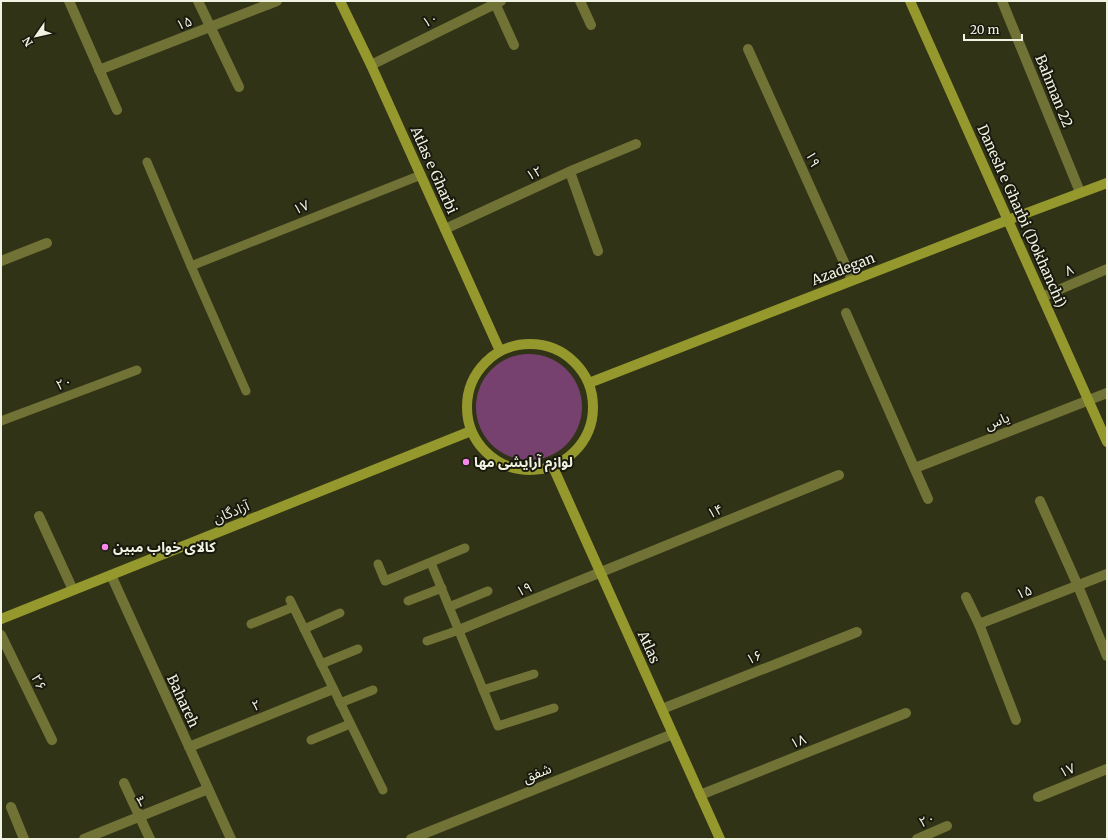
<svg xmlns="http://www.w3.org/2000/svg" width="1108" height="840" viewBox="0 0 1108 840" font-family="Merriweather,'Noto Sans Arabic',serif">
  <rect width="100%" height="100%" fill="#313317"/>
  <circle fill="#77416f" cx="529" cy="407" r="53"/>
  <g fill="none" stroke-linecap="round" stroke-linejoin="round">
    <g stroke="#717336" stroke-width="9">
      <path d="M147 162 191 266 246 391"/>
      <path d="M191 266 421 175"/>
      <path d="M1 421 137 370"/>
      <path d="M431 563 498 726 554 708"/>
      <path d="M378 564 385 581 465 548"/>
      <path d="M290 600 383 790"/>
      <path d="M408 601 442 588"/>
      <path d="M449 607 488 591"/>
      <path d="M251 624 293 607"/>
      <path d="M304 629 340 613"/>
      <path d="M427 641 459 630"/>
      <path d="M321 664 358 649"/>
      <path d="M483 690 534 674"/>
      <path d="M340 703 373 690"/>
      <path d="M311 740 350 724"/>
    </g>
    <g stroke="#717336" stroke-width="10">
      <path d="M69 1 117 110"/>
      <path d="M198 1 239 87"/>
      <path d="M494 1 514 45"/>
      <path d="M580 1 591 25"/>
      <path d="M1002 1 1080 192"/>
      <path d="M748 49 852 280"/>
      <path d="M371 65 501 1"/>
      <path d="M99 70 277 1"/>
      <path d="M570 172 598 251"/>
      <path d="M445 229 573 170 636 144"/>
      <path d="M1 261 47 243"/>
      <path d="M1042 297 1107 269"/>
      <path d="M846 313 928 499"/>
      <path d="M915 468 1107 393"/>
      <path d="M1040 501 1078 586 1107 656"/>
      <path d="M39 516 73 590"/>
      <path d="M111 575 231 839"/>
      <path d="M966 597 979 624 1107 574"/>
      <path d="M979 624 1016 720"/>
      <path d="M459 630 839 475"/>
      <path d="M1 635 52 740"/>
      <path d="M662 709 857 632"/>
      <path d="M189 747 333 689"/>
      <path d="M124 783 150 839"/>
      <path d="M700 795 906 713"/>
      <path d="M1038 797 1107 769"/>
      <path d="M11 807 24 839"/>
      <path d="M84 839 208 789"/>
      <path d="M411 839 673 734"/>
      <path d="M917 839 947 826"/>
    </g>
    <g stroke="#95982d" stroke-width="10">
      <path d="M340 1 371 65 500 351"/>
      <path d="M910 1 1107 442"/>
      <circle cx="530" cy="407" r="63"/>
      <path d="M589 383 1008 220 1107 183"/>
      <path d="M553 467 720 839"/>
      <path d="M1 619 471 431"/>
    </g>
  </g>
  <g fill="#f987e9" stroke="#19190e" stroke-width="1.5">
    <circle cx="466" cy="462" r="4"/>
    <circle cx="105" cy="547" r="4"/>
  </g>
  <g text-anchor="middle" stroke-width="4" stroke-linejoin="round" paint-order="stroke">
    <g font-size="14" fill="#f1f3e2" stroke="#19190e">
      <text transform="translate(430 20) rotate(-26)" y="5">۱۰</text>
      <text transform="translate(184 23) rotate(-21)" y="5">۱۵</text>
      <text transform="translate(1054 91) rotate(68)" y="5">Bahman 22</text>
      <text transform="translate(813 159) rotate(66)" y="5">۱۹</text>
      <text transform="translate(434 170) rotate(66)" y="5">Atlas e Gharbi</text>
      <text transform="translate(534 173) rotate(-25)" y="5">۱۲</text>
      <text transform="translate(301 207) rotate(-22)" y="5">۱۷</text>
      <text transform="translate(1022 216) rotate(66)" y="5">Danesh e Gharbi (Dokhanchi)</text>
      <text transform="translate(843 269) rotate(-21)" y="5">Azadegan</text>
      <text transform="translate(1069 270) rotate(-23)" y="5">۸</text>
      <text transform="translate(64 383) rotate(-21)" y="5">۲۰</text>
      <text transform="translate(997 421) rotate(-22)" y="5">یاس</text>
      <text transform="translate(715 511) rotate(-22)" y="5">۱۴</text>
      <text transform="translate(231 512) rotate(-22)" y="5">آزادگان</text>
      <text transform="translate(524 589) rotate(-22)" y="5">۱۹</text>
      <text transform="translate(1024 592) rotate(-21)" y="5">۱۵</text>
      <text transform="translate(649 647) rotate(66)" y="5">Atlas</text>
      <text transform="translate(754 657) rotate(-22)" y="5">۱۶</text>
      <text transform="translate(39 682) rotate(64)" y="5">۲۶</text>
      <text transform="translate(183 701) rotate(65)" y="5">Bahareh</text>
      <text transform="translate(256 705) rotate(-22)" y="5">۲</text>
      <text transform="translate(798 741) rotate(-22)" y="5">۱۸</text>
      <text transform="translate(1067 770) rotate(-22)" y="5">۱۷</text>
      <text transform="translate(537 773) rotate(-22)" y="5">شفق</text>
      <text transform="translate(141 801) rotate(-22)" y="5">۳</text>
      <text transform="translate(927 820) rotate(-23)" y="5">۲۰</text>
    </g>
    <g font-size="14" font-weight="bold" fill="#f1f3e2" stroke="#19190e" text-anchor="start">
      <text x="474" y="467">لوازم آرایشی مها</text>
      <text x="113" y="552">کالای خواب مبین</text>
    </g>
  </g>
  <rect width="1108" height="840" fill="none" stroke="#f1f3e2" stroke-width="4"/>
  <g transform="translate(36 36) rotate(236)" stroke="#19190e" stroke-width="3" paint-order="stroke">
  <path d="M0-3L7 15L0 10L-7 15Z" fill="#f1f3e2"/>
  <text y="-6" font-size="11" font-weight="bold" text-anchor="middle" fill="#f1f3e2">N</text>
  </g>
  <path d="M964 34v6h58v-6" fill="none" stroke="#f1f3e2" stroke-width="2"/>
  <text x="970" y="34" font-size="12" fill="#f1f3e2" stroke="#19190e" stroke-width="3" paint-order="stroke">20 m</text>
</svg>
